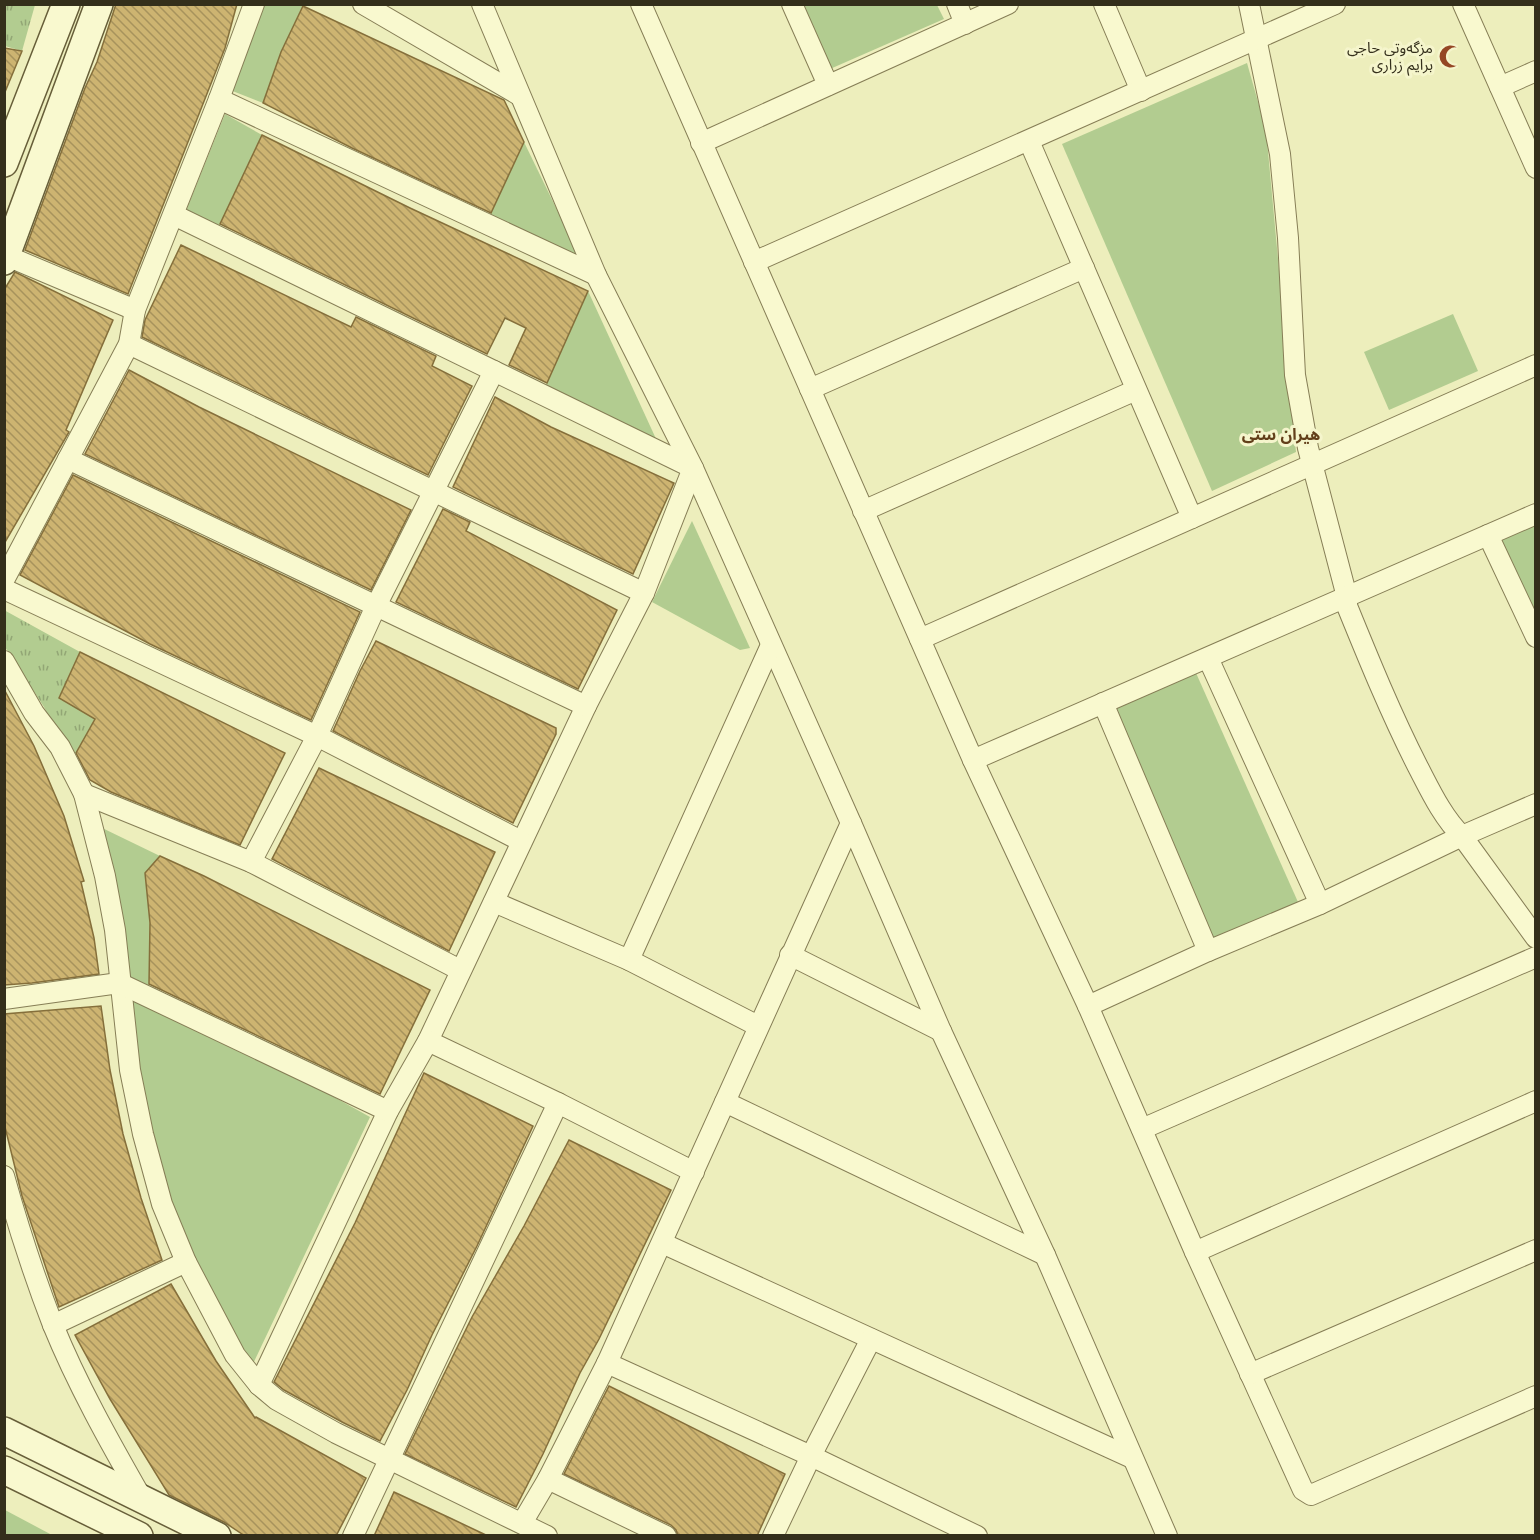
<svg xmlns="http://www.w3.org/2000/svg" width="1540" height="1540" viewBox="0 0 1540 1540" font-family="Lora,'Noto Sans Arabic',serif">
  <defs>
    <pattern id="grass-tufts" width="24" height="20" patternUnits="userSpaceOnUse" patternTransform="scale(1.5)"><rect width="24" height="20" fill="#b2cc90"/><path d="M3 7l-1-3M5 7V3M7 7l1-3M15 17l-1-3M17 17v-4M19 17l1-3" fill="none" stroke="#92a675"/></pattern>
    <pattern id="building-back-hatch" width="6" height="6" patternUnits="userSpaceOnUse" patternTransform="scale(1.5)"><rect width="6" height="6" fill="#cdb471"/><path d="M-1 5l2 2M0 0l6 6M5-1l2 2" fill="none" stroke="#a7935c"/></pattern>
  </defs>
  <rect width="100%" height="100%" fill="#edeebc"/>
  <g fill="url(#grass-tufts)">
    <path d="M4 5H35L22 51 5 46Z"/>
    <path d="M4 610 80 652 59 697 95 719 71 762 44 707 5 647Z"/>
  </g>
  <g fill="#b2cc90">
    <path d="M263 5H303L281 53 263 103 230 90Z"/>
    <path d="M801 5H937L944 19 830 69Z"/>
    <path d="M1247 63 1266 130 1296 452 1212 491 1062 144Z"/>
    <path d="M225 114 262 135 216 233 183 218Z"/>
    <path d="M524 142 578 253 576 257 489 216Z"/>
    <path d="M588 291 663 454 544 389Z"/>
    <path d="M1453 314 1478 371 1389 410 1364 352Z"/>
    <path d="M1535 509V626L1493 527Z"/>
    <path d="M692 521 750 648 740 650 652 602Z"/>
    <path d="M1192 664 1302 911 1208 951 1103 703Z"/>
    <path d="M96 825 160 856 145 873 150 923 149 990 113 989Z"/>
    <path d="M123 997 158 1011H179L370 1117 251 1368 240 1364 153 1175Z"/>
    <path d="M4 1510H5L52 1535H5Z"/>
  </g>
  <g fill="url(#building-back-hatch)" stroke="#856f3b" stroke-width="1.5">
    <path d="M116 4H237L225 48 128 294 25 250 85 88 97 62Z"/>
    <path d="M303 6 504 100 524 142 491 213 352 148 263 103 281 52Z"/>
    <path d="M4 48 22 51 5 92H4Z"/>
    <path d="M262 135 410 208 588 291 547 383 509 365 526 328 505 318 487 354 220 224Z"/>
    <path d="M181 245 351 327 356 317 436 356 432 366 472 386 428 475 142 337 145 320Z"/>
    <path d="M15 272 113 320 66 430 69 432 4 544V290Z"/>
    <path d="M129 370 199 407 411 510 371 590 85 454Z"/>
    <path d="M495 397 551 427 674 483 633 574 453 487Z"/>
    <path d="M73 475 360 612 311 720 150 644 20 575Z"/>
    <path d="M443 509 470 522 466 531 617 610 578 689 396 602Z"/>
    <path d="M376 641 556 728V734L513 823 333 731 360 671Z"/>
    <path d="M80 652 285 753 240 845 111 792 90 780 76 753 95 719 59 698Z"/>
    <path d="M4 689 34 746 64 816 84 881 81 882 94 938 99 974 32 983 4 985Z"/>
    <path d="M319 768 495 852 449 951 272 859Z"/>
    <path d="M160 856 204 876 430 990 380 1094 149 984 150 923 145 873Z"/>
    <path d="M101 1006 110 1070 123 1134 141 1198 162 1260 59 1307 22 1196 4 1123V1014Z"/>
    <path d="M424 1073 533 1126 477 1246 432 1335 407 1390 380 1441 342 1422 284 1390 274 1382 355 1223Z"/>
    <path d="M569 1140 671 1190 599 1339 580 1373 543 1454 516 1507 405 1454 472 1317 524 1226Z"/>
    <path d="M171 1284 216 1361 255 1418 256 1417 366 1478 336 1536H245L224 1522 169 1495 110 1399 75 1335Z"/>
    <path d="M609 1386 785 1474 757 1536H678L676 1530 671 1525 564 1474Z"/>
    <path d="M394 1492 450 1518 488 1536H374Z"/>
  </g>
  <g fill="none" stroke-linecap="round" stroke-linejoin="round">
    <defs>
      <g id="street">
        <path d="M363 4 519 95"/>
        <path d="M482 4 596 275 693 468 851 823 941 1031 1045 1255 1167 1536"/>
        <path d="M641 4 973 760 1088 1006 1195 1252 1303 1490 1311 1495 1536 1396"/>
        <path d="M792 4 828 85"/>
        <path d="M957 4 965 24"/>
        <path d="M1104 4 1141 91"/>
        <path d="M1249 4 1280 154 1288 238 1295 375 1308 448 1347 597V606C1369 660 1391 714 1418 767 1430 790 1443 818 1462 836L1536 938"/>
        <path d="M1463 4 1536 168"/>
        <path d="M1500 87 1536 71"/>
        <path d="M219 99 596 275"/>
        <path d="M1029 141 1192 518"/>
        <path d="M701 143 1008 4"/>
        <path d="M174 215 693 468 644 593 586 706 428 1041 388 1111 259 1385"/>
        <path d="M7 256 135 310"/>
        <path d="M754 262 1335 4"/>
        <path d="M129 344 644 593"/>
        <path d="M810 389 1084 268"/>
        <path d="M68 459 586 706"/>
        <path d="M863 511 1136 390"/>
        <path d="M1488 535 1536 637"/>
        <path d="M4 580 129 344 135 310 219 99 254 4"/>
        <path d="M4 589 317 736 521 841"/>
        <path d="M920 639 1536 365"/>
        <path d="M1208 658 1320 904"/>
        <path d="M4 661 34 713 60 747 84 794 105 876 115 930 130 1070 143 1134 162 1204 186 1262 235 1355 259 1385 277 1400 336 1433 547 1536"/>
        <path d="M1103 703 1208 951"/>
        <path d="M973 760 1536 514"/>
        <path d="M84 794 251 862 460 970"/>
        <path d="M251 862 317 736 376 606 494 371"/>
        <path d="M494 902 629 960 758 1026"/>
        <path d="M790 955 941 1031"/>
        <path d="M629 960 771 645"/>
        <path d="M4 999 119 983 388 1111"/>
        <path d="M1088 1006 1208 951 1320 904 1462 836 1536 804"/>
        <path d="M428 1041 558 1103 694 1172"/>
        <path d="M725 1102 1045 1255"/>
        <path d="M1142 1129 1536 957"/>
        <path d="M4 1176C18 1226 34 1276 53 1325 77 1384 109 1441 141 1497"/>
        <path d="M662 1243 1132 1458"/>
        <path d="M1195 1252 1536 1101"/>
        <path d="M53 1325 186 1262"/>
        <path d="M607 1363 811 1456 977 1536"/>
        <path d="M1250 1374 1536 1250"/>
        <path d="M548 1479 666 1536"/>
        <path d="M522 1523 548 1479 607 1363 851 823"/>
        <path d="M353 1536 558 1103"/>
        <path d="M773 1536 811 1456 871 1339"/>
      </g>
      <g id="secondary">
        <path d="M4 163 66 4"/>
        <path d="M4 261 99 4"/>
        <path d="M4 1431 217 1536"/>
        <path d="M4 1470 139 1536"/>
      </g>
    </defs>
    <use href="#street" stroke="#867e56" stroke-width="22"/>
    <use href="#secondary" stroke="#675e39" stroke-width="30"/>
    <use href="#street" stroke="#f9f9cf" stroke-width="20"/>
    <use href="#secondary" stroke="#f9f9cf" stroke-width="27"/>
  </g>
  <defs>
    <symbol id="mosque-bare" viewBox="-9 -9 18 18"><path d="M3.5-4.9A6 6 0 1 0 3.5 4.9A5 5 0 1 1 3.5-4.9Z" fill="#954725" stroke="#f5f5cc" stroke-width="2.5" paint-order="stroke"/></symbol>
  </defs>
  <g fill-rule="evenodd">
    <use href="#mosque-bare" x="1434" y="40" width="33" height="33"/>
  </g>
  <g text-anchor="middle" stroke-width="6" stroke-linejoin="round" paint-order="stroke">
    <g font-size="15" fill="#342f1b" stroke="#f5f5cc" text-anchor="end">
      <text x="1433" y="53">مزگەوتی حاجی<tspan x="1433" dy="17">برایم زراری</tspan></text>
    </g>
    <g font-size="16" font-weight="bold" fill="#623f1a" stroke="#f5f5cc">
      <text x="1281" y="440">هیران ستی</text>
    </g>
  </g>
  <rect width="1540" height="1540" fill="none" stroke="#342f1b" stroke-width="12"/>
</svg>
